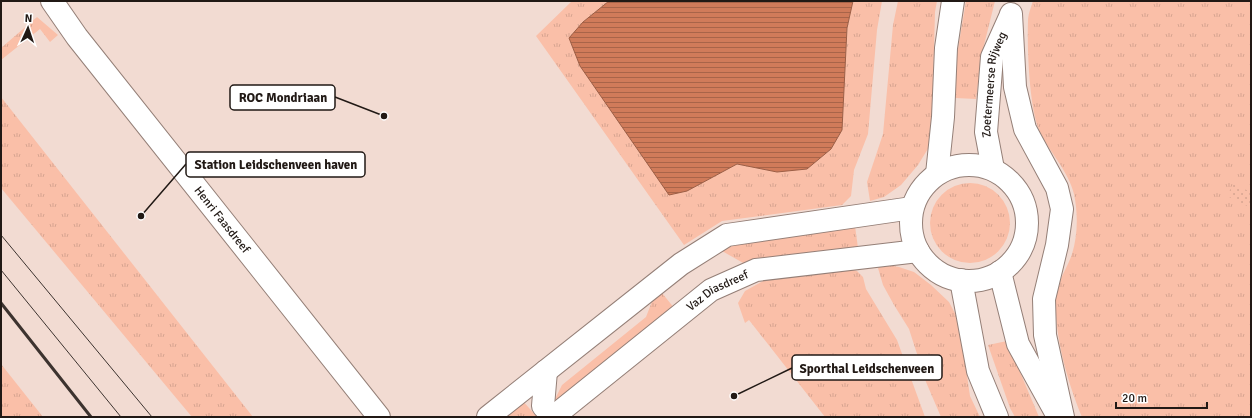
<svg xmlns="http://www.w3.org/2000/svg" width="1252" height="418" viewBox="0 0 1252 418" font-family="Signika,sans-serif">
  <defs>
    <pattern id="grass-tufts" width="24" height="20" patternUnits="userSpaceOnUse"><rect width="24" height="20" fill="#fabfa8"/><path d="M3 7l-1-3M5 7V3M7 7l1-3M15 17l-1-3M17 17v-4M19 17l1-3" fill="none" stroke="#d6a490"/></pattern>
    <pattern id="park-dots" width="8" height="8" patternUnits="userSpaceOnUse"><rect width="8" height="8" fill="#fabfa8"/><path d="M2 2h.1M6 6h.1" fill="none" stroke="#d6a490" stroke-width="1.8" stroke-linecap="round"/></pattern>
    <pattern id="water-rules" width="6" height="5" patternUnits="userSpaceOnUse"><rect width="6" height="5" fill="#d07b5a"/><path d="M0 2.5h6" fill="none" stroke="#a86449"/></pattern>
  </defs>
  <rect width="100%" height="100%" fill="#f2dbd2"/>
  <g fill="url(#grass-tufts)">
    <path d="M572 1H609L583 22 687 191 737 164 777 172 807 169 831 149 842 130 847 28 853 1H882L877 30 868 134 854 170 851 196 842 205 722 221 684 245 536 36Z"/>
    <path d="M898 1H937L935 12 932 122 929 147 918 165 901 185 884 197 870 201 867 182 883 134 893 25Z"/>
    <path d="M966 1H995L982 53 976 99 955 98 957 55Z"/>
    <path d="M1033 1H1251V417H1082C1068 384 1051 326 1057 290 1060 278 1068 266 1072 254 1078 235 1078 213 1074 194 1068 170 1049 152 1039 130 1029 105 1027 48 1028 21 1028 15 1031 7 1033 1Z"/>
    <path d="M37 17 58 35 50 42 40 29 1 60V48Z"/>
    <path d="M1 97 253 417H192L1 188Z"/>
    <circle cx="970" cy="223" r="40"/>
    <path d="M855 226 858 248 745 264 722 251 736 244Z"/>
    <path d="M882 264 899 267 914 272 931 285 949 302 959 321 970 396 980 417H941L926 382 909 329 894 305 883 285 878 268Z"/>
    <path d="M849 269 857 271 863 277 866 289 897 340 925 417H825L749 320 745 323 738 303 745 291 763 281Z"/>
    <path d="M662 293 675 309 558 403 555 399 562 385 646 317 653 299Z"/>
    <path d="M1007 341 1039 417H1015L1010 408 988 345Z"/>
    <path d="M1 364 43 417H1Z"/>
    <path d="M522 400 537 417H501Z"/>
  </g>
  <path fill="url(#park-dots)" d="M1233 184 1251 192V208L1227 196Z"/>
  <path fill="url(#water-rules)" stroke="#9c5e45" d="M609 1H853L847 28 842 130 831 149 807 169 777 172 737 164 687 191 669 195 580 66 569 38 583 22Z"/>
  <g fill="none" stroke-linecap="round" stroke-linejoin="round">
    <defs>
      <g id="street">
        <path id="s1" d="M52 1 77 37 379 417"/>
        <path d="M546 371 543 406 553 417"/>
        <path d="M488 417 681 264 727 235 912 208"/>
        <path id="s2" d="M553 417 711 290 756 270 918 251"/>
      </g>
      <g id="secondary">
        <path d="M1011 14 1015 87 1025 129 1057 188 1062 209 1057 245 1044 299 1045 335 1063 417"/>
        <circle cx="969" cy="223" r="58"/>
        <path id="s3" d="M993 169 986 132 992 57 1010 17"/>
        <path d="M937 174 943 117 946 48 953 1"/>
        <path d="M1000 272 1018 344 1055 411"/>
        <path d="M961 280 978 371 997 417"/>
      </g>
    </defs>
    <use href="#street" stroke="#947f77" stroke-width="24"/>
    <use href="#secondary" stroke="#947f77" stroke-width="24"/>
    <use href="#street" stroke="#fff" stroke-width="22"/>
    <use href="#secondary" stroke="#fff" stroke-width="22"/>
    <g stroke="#3d332f" stroke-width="1">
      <path d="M1 235 152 417"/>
      <path d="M1 270 121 417"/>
    </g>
    <path stroke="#3d332f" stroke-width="3" d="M1 303 91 417"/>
  </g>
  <g text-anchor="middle" stroke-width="3.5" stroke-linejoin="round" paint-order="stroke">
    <g font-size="12" fill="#211915" stroke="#fff">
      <text dy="4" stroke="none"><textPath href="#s3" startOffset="86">Zoetermeerse Rijweg</textPath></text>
      <text dy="4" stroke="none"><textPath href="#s1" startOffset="277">Henri Faasdreef</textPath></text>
      <text dy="4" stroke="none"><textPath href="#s2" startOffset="208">Vaz Diasdreef</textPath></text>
    </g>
  </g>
  <path fill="none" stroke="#211915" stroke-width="1.5" d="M384 116L335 97M141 216L186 164M734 396L792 368"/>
  <g fill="#211915" stroke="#fff" stroke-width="1.5">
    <circle cx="384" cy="116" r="4"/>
    <circle cx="141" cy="216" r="4"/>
    <circle cx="734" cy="396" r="4"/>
  </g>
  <g fill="#fff" stroke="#211915" stroke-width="1.5">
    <rect x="230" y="85" width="105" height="25" rx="4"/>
    <rect x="186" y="152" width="179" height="25" rx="4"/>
    <rect x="792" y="355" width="150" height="25" rx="4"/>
  </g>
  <g font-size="13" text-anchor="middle" font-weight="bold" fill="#211915">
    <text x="283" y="102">ROC Mondriaan</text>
    <text x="276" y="169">Station Leidschenveen haven</text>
    <text x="867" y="373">Sporthal Leidschenveen</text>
  </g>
  <rect width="1252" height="418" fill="none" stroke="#211915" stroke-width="4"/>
  <g transform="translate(28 28) rotate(3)" stroke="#ffffff" stroke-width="3" paint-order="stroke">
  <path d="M0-3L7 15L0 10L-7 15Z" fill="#211915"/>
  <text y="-6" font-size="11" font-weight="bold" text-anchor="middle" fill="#211915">N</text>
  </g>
  <path d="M1116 402v6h91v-6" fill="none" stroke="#211915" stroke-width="2"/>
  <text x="1122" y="402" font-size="12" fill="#211915" stroke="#ffffff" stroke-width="3" paint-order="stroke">20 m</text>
</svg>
